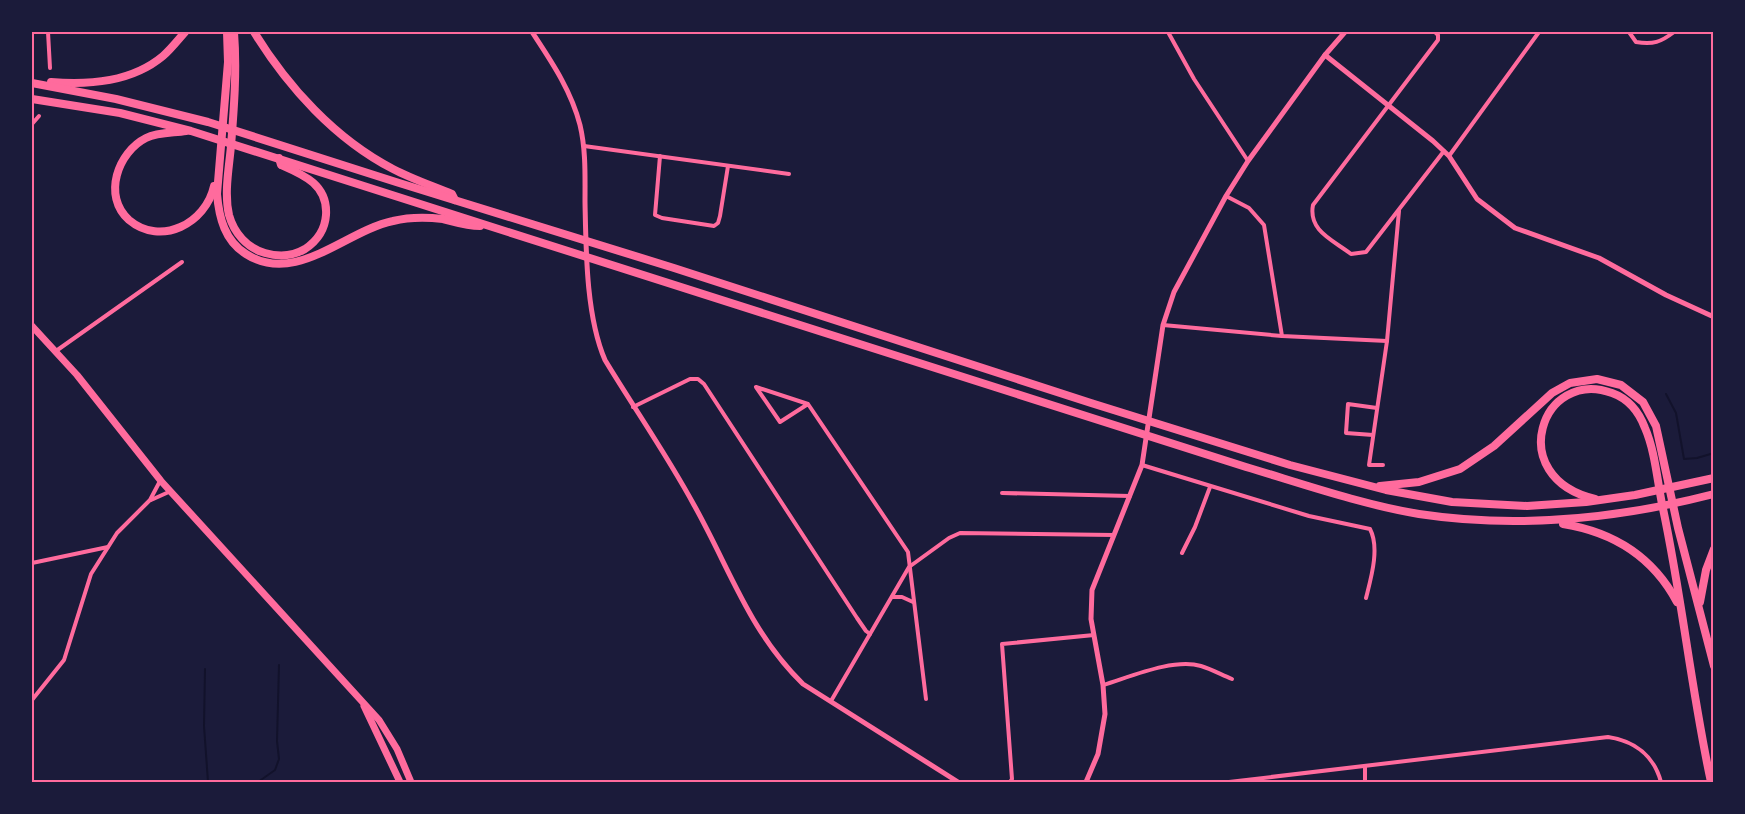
<svg xmlns="http://www.w3.org/2000/svg" width="1745" height="814" viewBox="0 0 1745 814" font-family="'PT Sans Narrow',sans-serif">
  <rect width="100%" height="100%" fill="#1b1b3a"/>
  <g fill="none" stroke-linecap="round" stroke-linejoin="round">
    <g stroke="#12122b" stroke-width="2">
      <path d="M1666 394 1676 413 1684 459 1697 458 1714 453"/>
      <path d="M205 669 204 726 208 782"/>
      <path d="M258 782 275 770 279 759 277 741 279 665"/>
    </g>
    <g stroke="#ff6b9d" stroke-width="4">
      <path d="M48 32 50 68"/>
      <path d="M1168 32 1194 79 1248 161"/>
      <path d="M1435 32 1438 35V40L1313 205C1308 231 1333 240 1351 254L1366 252 1444 151"/>
      <path d="M1629 32 1636 42C1653 45 1661 42 1674 32"/>
      <path d="M32 124 39 116"/>
      <path d="M584 146 789 174"/>
      <path d="M660 156 655 215 662 218 714 226 718 223 720 216 728 166"/>
      <path d="M1449 156 1539 32"/>
      <path d="M1226 196 1249 208 1264 225 1282 336"/>
      <path d="M1163 325 1282 336 1387 341"/>
      <path d="M56 351 182 262"/>
      <path d="M808 404 780 422 756 387 808 404 908 552 926 699"/>
      <path d="M633 407 690 379H698L704 384 857 618 866 631 870 634"/>
      <path d="M1373 435 1346 433 1348 404 1377 408"/>
      <path d="M1142 465 1309 516 1370 529C1380 548 1371 578 1366 598"/>
      <path d="M1383 465H1369L1387 341 1399 211"/>
      <path d="M1002 493 1130 496"/>
      <path d="M151 500 171 491"/>
      <path d="M1182 553 1195 527 1210 487"/>
      <path d="M32 563 108 547"/>
      <path d="M892 597H902L913 602"/>
      <path d="M1103 685C1130 677 1173 658 1201 666 1211 669 1222 675 1232 679"/>
      <path d="M32 700 64 660 91 574 117 533 150 500 160 481"/>
      <path d="M831 701 909 567 949 538 960 533 1114 535"/>
      <path d="M1365 766V782"/>
      <path d="M1010 782 1012 779 1002 644 1094 635"/>
      <path d="M1229 782 1608 737C1635 741 1654 756 1661 782"/>
    </g>
    <g stroke="#ff6b9d" stroke-width="5">
      <path d="M532 32C551 61 571 90 580 125 586 150 585 176 585 202 586 250 586 316 605 360 634 408 667 455 694 505 730 569 749 631 803 684L958 782"/>
      <path d="M1325 55 1433 141 1449 156 1477 199 1515 228 1599 258 1666 295 1714 317"/>
      <path d="M1086 782 1098 754 1105 714 1103 685 1091 619 1092 590 1142 465 1163 325 1174 292 1226 196 1248 161 1325 55 1345 32"/>
    </g>
    <g stroke="#ff6b9d" stroke-width="7">
      <path d="M32 326 77 375 161 481 379 720 397 749 411 782"/>
      <path d="M364 706 400 782"/>
    </g>
    <g stroke="#ff6b9d" stroke-width="8">
      <path d="M227 32 228 62 217 194C219 218 225 241 246 254 296 286 345 231 393 221 409 217 426 217 443 219 455 222 467 226 480 226"/>
      <path d="M234 32C237 70 234 108 231 146 229 168 224 193 229 215 234 233 247 248 265 253 279 257 293 256 305 249 317 241 325 229 326 215 328 185 304 175 281 165L279 158"/>
      <path d="M254 32C288 87 335 139 393 169 412 179 433 186 452 194L455 200"/>
      <path d="M51 82C90 85 132 82 163 56 171 49 178 40 185 32"/>
      <path d="M32 83 116 99 208 122 396 182 674 268 1091 403 1290 465 1386 490 1452 502 1527 506 1586 502 1635 495 1714 478"/>
      <path d="M32 99 120 113 191 131 1246 467C1303 484 1360 504 1419 514 1518 529 1617 519 1714 494"/>
      <path d="M186 131C173 133 158 132 146 138 118 152 102 196 129 220 161 247 206 223 214 186"/>
      <path d="M1380 486 1419 482 1460 469 1494 446 1552 393 1570 383 1597 379 1621 385 1643 402 1656 426 1678 528 1714 666"/>
      <path d="M1595 499C1503 477 1542 367 1612 393 1629 399 1639 412 1645 428 1655 451 1657 479 1662 504 1682 596 1691 690 1711 782"/>
      <path d="M1563 524C1613 532 1653 557 1677 602"/>
      <path d="M1700 602 1706 570 1714 549"/>
    </g>
  </g>
  <rect width="1745" height="814" fill="none" stroke="#1b1b3a" stroke-width="66"/>
  <rect x="33" y="33" width="1679" height="748" fill="none" stroke="#ff6b9d" stroke-width="2"/>
</svg>
